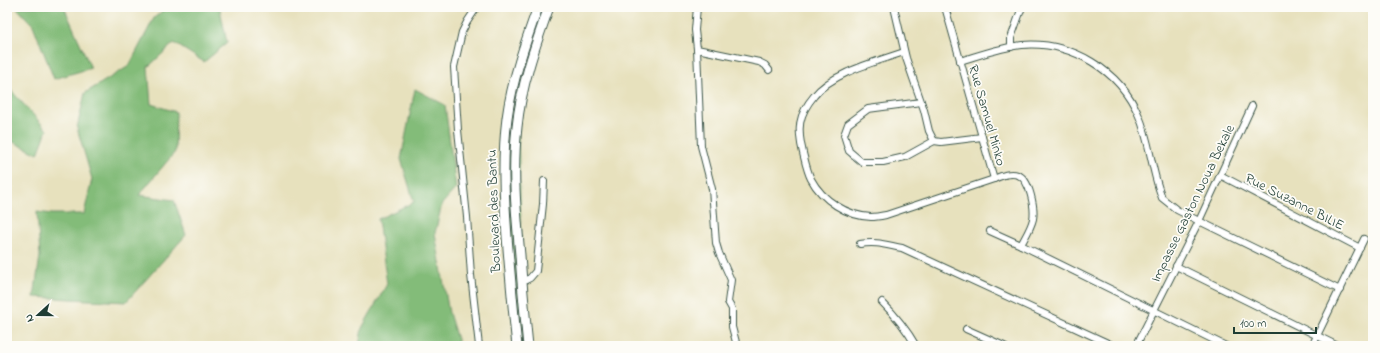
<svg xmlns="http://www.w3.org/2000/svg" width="1380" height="353" viewBox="0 0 1380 353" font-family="'Indie Flower',sans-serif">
  <rect width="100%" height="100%" fill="#fdfcf7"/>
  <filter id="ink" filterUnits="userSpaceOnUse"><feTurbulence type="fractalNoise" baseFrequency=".025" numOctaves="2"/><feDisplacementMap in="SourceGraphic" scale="8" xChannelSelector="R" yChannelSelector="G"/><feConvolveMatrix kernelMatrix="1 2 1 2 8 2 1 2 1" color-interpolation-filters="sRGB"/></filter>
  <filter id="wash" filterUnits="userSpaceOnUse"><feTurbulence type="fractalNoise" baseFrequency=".012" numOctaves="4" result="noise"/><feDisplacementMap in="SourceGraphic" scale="16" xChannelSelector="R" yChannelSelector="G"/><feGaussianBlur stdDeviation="0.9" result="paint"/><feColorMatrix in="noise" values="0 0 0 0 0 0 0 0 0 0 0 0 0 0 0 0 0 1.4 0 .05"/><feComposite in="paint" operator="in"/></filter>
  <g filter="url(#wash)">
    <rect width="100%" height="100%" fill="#e7e1bd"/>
    <path fill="#a4dc8e" stroke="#628c61" d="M542 7H545L523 72 517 106 525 346H520L509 223 508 139 517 83Z"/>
    <g fill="#83bc79" stroke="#517c56">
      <path d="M16 7H64L91 68 54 79 33 25Z"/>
      <path d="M167 7H221L220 9 227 43 204 62 174 43 148 67 151 104 176 112 175 152 139 195 174 200 186 235 126 302 34 297 40 256 37 212 52 214H84L92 179 77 128 85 93 129 66 154 18Z"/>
      <path d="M7 86 47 130 38 154 7 139Z"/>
      <path d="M415 89 445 105 456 188 442 204 435 233 449 313 459 346H359L362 328 387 284 378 219 414 202 401 159Z"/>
    </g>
  </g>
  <g filter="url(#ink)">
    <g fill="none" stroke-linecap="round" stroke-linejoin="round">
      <defs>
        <g id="minor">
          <path d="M477 7 467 22 462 32 454 67 458 130 467 217 471 275 479 346"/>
          <path d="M697 7 695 30 697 49 701 146 712 189 716 243 719 253 731 280 728 302 732 309V327L737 346"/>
          <path d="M894 7 906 58 924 110 929 131 934 141"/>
          <path d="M945 7 994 179C1001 176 1010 172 1018 175 1030 179 1035 209 1033 219 1031 228 1025 237 1021 245L1226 346"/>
          <path d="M1011 47V38L1022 7"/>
          <path d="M697 49 759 62 765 65 769 70"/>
          <path d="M904 52C876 62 833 72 814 96 798 115 797 129 803 153 805 161 807 171 811 179 822 200 847 216 871 217 876 217 881 216 886 215L994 179"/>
          <path d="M960 61C980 55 1002 47 1022 45 1071 41 1120 70 1139 116 1149 139 1151 165 1159 189L1162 198 1177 210 1199 221 1340 290"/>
          <path d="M921 102 868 109 848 124 844 135 849 151 862 162H883L905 157 934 141"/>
          <path d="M934 141 941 142 982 137"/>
          <path d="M1220 175 1360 248"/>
          <path d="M990 231 1021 245"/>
          <path d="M860 244C876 241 886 245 902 248L1114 346"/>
          <path d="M1176 266 1338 346"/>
          <path d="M522 282 530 278 536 271 543 204 544 181"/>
          <path d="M882 302C895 315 907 330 916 346"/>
          <path d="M966 329 1004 346"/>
          <path d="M1136 346 1199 221 1252 106"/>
          <path d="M1312 346 1364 239"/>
        </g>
        <g id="highway">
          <path d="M517 346C513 310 510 273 507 237 504 197 502 158 507 118 512 80 525 43 538 7"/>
          <path d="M528 346C525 316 522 285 520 255 516 212 512 170 517 127 521 86 535 46 549 7"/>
        </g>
      </defs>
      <use href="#minor" stroke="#3d5649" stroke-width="8"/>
      <use href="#highway" stroke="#3d5649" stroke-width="11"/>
      <use href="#minor" stroke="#fff" stroke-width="6"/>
      <use href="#highway" stroke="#fff" stroke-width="9"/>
    </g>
  </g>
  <g text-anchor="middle" stroke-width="3.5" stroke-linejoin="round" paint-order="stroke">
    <g font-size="14" fill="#1f3d34" stroke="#fdfcf7">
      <text transform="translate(988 115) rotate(74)" y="5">Rue Samuel Minko</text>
      <text transform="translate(1295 201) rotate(27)" y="5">Rue Suzanne BILIE</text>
      <text transform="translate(1192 203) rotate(-64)" y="5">Impasse Gaston Noua Bekale</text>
      <text transform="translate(493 211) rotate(-92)" y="5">Boulevard des Bantu</text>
    </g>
  </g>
  <rect width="1380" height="353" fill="none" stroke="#fdfcf7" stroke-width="24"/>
  <g transform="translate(38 315) rotate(249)" stroke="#fdfcf7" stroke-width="3" paint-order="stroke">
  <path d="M0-3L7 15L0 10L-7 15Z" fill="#1f3d34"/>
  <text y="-6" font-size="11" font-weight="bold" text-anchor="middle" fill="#1f3d34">N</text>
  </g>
  <path d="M1234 327v6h82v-6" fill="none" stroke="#1f3d34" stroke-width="2"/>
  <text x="1240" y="327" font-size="12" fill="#1f3d34" stroke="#fdfcf7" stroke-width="3" paint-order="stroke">100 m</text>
</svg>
